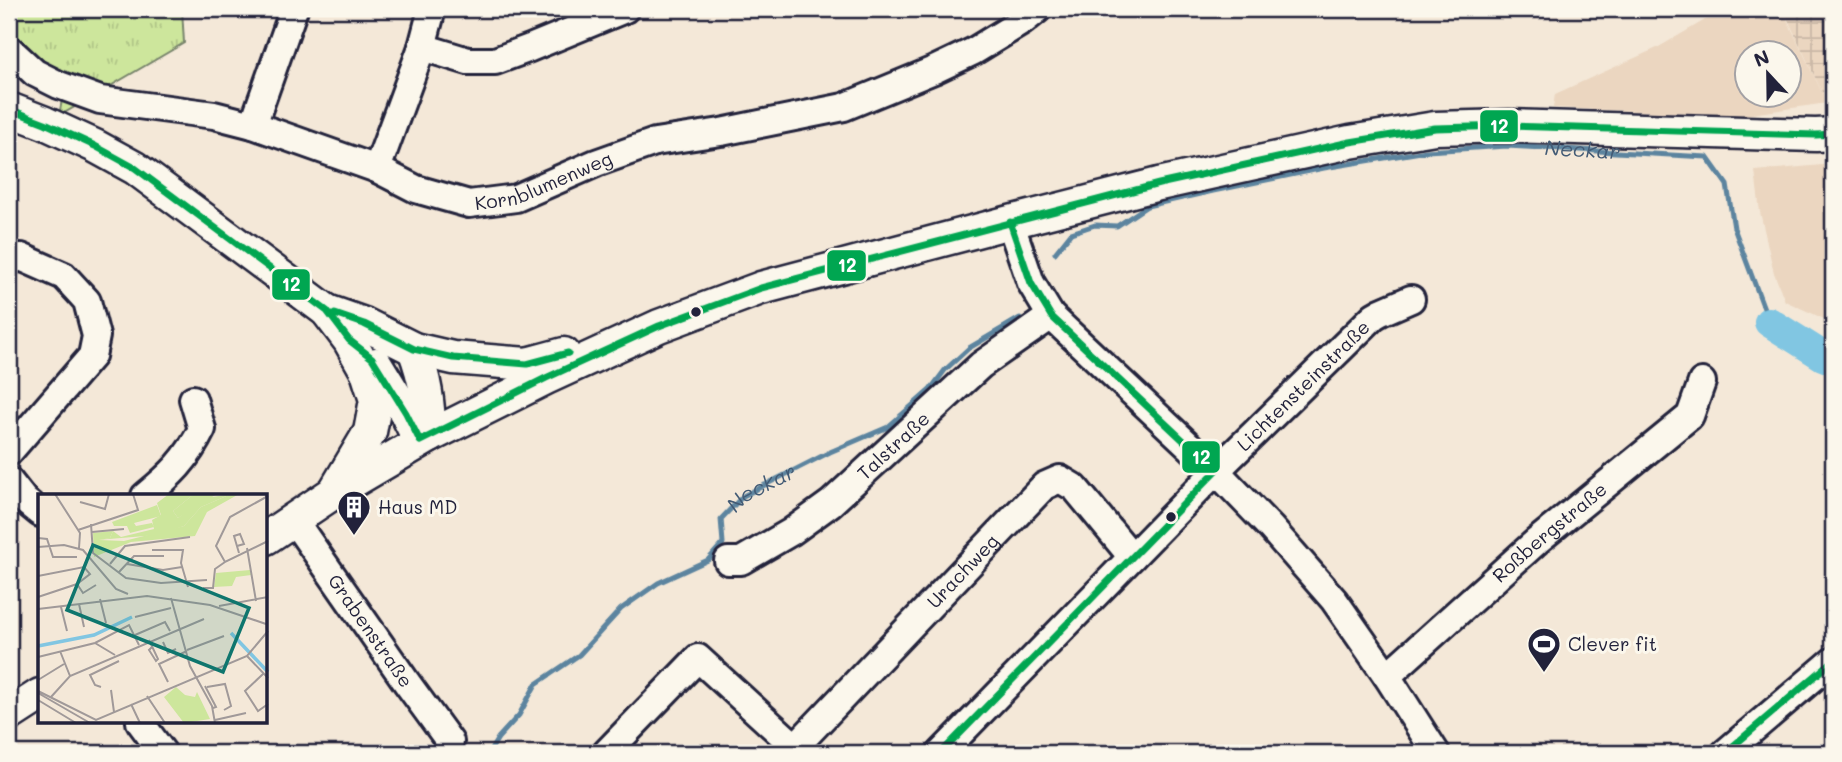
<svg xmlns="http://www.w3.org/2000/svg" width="1842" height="762" viewBox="0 0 1842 762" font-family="Mali,sans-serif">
  <defs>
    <pattern id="industrial-grid" width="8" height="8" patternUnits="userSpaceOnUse" patternTransform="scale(1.75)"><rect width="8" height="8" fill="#ebd6c0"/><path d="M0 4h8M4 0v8" fill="none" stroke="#c9b7a6"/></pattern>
    <pattern id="grass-tufts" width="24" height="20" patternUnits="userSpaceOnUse" patternTransform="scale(1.75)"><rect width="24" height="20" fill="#cde69c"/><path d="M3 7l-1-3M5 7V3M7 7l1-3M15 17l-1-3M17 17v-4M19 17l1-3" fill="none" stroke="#b0c587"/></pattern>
  </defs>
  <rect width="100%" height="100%" fill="#f4e8d8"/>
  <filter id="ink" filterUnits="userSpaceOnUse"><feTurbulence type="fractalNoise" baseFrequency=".0143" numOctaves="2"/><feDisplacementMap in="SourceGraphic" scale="14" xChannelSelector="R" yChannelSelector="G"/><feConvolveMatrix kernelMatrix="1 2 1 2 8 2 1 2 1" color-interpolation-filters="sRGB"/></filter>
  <g filter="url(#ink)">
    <g fill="#ebd6c0" fill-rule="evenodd">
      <path d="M1724 9H1782L1827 103 1744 115 1553 108 1555 94 1657 48ZM1748 52H1790V94H1748Z"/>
      <path d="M1833 164V323L1785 301 1774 273 1760 212 1755 171Z"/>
    </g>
    <path fill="url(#industrial-grid)" d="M1783 9H1833V102L1827 103Z"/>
    <path fill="url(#grass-tufts)" stroke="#78846c" stroke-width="2" d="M9 9H182L184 43 59 116 66 78 18 46 9 25Z"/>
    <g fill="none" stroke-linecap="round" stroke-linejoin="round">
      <g stroke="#5b849f" stroke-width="5">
        <path id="s1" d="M1055 253 1071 233 1095 225 1117 226 1147 206 1213 191 1324 168 1427 151 1507 146 1707 157 1727 185 1734 228 1769 322"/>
        <path id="s2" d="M489 753 498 738 519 715 536 684 579 655 621 609 658 583 708 560 723 543 721 519 743 496 830 452 888 427 930 390 945 370 969 348 1020 318"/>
      </g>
      <path stroke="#81c6e2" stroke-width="30" d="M1769 322 1823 356 1833 360"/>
      <defs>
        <g id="minor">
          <path d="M422 47 468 61H495L530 48 625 9"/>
          <path id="s3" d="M9 49 35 73 59 85 100 100 214 115 253 125 377 169 416 189 469 204 516 198 596 163 655 142 721 132 844 107 934 70 974 51 1023 21 1038 9"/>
          <path d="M253 125 294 9"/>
          <path d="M377 169 422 47 432 9"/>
          <path d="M1010 222 1031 283 1051 316 1216 471 1271 528 1334 600 1387 676 1436 753"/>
          <path d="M9 261 21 257 64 276 87 301 96 336 92 356 9 452"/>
          <path d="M9 481 24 500 40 513"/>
          <path d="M145 496C171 475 187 460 202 429L193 399"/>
          <path id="s4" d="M293 519 407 683 450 742"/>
          <path id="s5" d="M728 561H741L791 532 831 503 981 365 1051 316"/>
          <path id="s6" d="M1387 676 1537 541 1690 416 1702 382"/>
          <path d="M140 722 163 753"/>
          <path id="s7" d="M795 747 1044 486 1060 479 1075 488 1132 557"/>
          <path d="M606 753 698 658 802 753"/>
          <path id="s8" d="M941 753 1216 471 1374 316 1381 312 1411 299"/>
          <path d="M1725 753 1833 661"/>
        </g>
        <g id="major">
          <path d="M9 109 45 123 95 146 135 168 327 311 349 340 367 372 376 400 370 432 336 489"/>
          <path d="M327 311 364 324 414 349 453 358 527 364 564 354"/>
          <path d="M414 349C426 381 428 401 430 436"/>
          <path d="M376 364 406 413 420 441"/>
          <path d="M266 538 333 493 430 436 546 378 659 326 761 288 1010 222 1159 184 1350 142 1435 128 1509 126 1816 135 1833 134"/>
          <path d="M9 715 40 695"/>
        </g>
      </defs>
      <use href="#minor" stroke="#22223b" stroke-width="32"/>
      <use href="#major" stroke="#22223b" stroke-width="37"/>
      <use href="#minor" stroke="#fbf7ec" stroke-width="26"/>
      <use href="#major" stroke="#fbf7ec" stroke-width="32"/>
      <defs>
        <g id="bus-1">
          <path d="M9 109 45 123 95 146 135 168 327 311 349 340 372 358 406 413 420 441 546 378 659 326 761 288 1159 184 1350 142 1435 128 1509 126 1816 135 1833 134"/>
          <path d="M335 314 364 324 414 349 453 358 527 364 568 353"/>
          <path d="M941 753 1216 471 1051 316 1031 283 1010 222"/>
          <path d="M1725 753 1833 661"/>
        </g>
      </defs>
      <use href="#bus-1" stroke="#fbf7ec" stroke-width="12"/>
      <use href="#bus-1" stroke="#00a651" stroke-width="7"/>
    </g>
  </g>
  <defs>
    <symbol id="building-pin" viewBox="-11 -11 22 30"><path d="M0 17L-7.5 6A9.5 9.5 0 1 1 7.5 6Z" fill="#22223b" stroke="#fbf7ec"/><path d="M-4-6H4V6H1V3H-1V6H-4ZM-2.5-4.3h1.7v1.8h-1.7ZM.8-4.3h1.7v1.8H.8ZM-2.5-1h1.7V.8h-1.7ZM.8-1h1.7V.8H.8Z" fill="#fff"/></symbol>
    <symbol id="stadium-pin" viewBox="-11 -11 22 30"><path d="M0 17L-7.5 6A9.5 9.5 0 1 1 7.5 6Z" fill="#22223b" stroke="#fbf7ec"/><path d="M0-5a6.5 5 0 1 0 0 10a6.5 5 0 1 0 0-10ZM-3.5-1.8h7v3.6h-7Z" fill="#fff"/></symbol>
  </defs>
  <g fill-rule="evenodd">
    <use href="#building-pin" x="335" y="488" width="38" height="52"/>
    <use href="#stadium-pin" x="1525" y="625" width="38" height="52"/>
  </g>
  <g fill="#22223b" stroke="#fbf7ec" stroke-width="2.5">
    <circle cx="696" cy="312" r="6"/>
    <circle cx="1171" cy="517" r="6"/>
  </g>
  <g text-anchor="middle" stroke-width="6" stroke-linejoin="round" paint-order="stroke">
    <g font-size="19" fill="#22223b" stroke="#fbf7ec">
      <text dy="7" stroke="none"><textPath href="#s3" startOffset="570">Kornblumenweg</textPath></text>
      <text dy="7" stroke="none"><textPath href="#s8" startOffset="516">Lichtensteinstraße</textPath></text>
      <text dy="7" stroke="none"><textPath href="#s5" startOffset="205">Talstraße</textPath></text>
      <text dy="7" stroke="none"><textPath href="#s6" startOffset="217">Roßbergstraße</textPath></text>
      <text dy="7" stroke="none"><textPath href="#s7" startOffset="243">Urachweg</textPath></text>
      <text dy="7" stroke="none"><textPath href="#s4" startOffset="136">Grabenstraße</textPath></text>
    </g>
    <g font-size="19" fill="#22223b" stroke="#fbf7ec" text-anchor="start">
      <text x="378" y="514">Haus MD</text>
      <text x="1568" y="651">Clever fit</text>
    </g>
    <g font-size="21" font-style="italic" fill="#435b75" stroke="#fbf7ec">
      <text dy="7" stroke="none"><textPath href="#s1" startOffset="550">Neckar</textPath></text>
      <text dy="7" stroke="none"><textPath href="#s2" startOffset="397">Neckar</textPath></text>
    </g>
  </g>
  <g transform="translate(38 494)">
    <rect width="229" height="229" fill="#f4e8d8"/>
    <path d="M156 0H179L140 24 135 17ZM193 0H201L169 18 157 42 93 48 56 63 55 39 75 37 72 44 61 46 86 47 146 32 163 13ZM212 76 213 81 198 83 194 92 176 93 178 79Z" fill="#cde69c"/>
    <path d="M131 0H156L135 17 140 24 167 4 193 0 163 13 146 32 119 41 59 46 72 44 75 37 83 43 116 35 114 26 123 21 119 9Z" fill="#cde69c"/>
    <path d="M138 193 147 201 157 203 159 198 172 225 146 229 126 203Z" fill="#cde69c"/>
    <path d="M119 11 123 22 96 29 98 32 114 29 116 33 92 39 89 32H76L74 28Z" fill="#cde69c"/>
    <path fill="none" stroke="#81c6e2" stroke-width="3.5" d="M193 139 230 178M0 152 56 141 94 123"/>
    <path fill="none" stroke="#a09999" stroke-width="2" d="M17 0 42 39 41 54M230 2 192 23 178 52 187 68 230 47M42 8 67 15 71 0M53 30 55 59 88 84 123 89 169 86M40 36 100 16 95 0M54 38 86 35M0 44 9 45 15 63H39M199 52 206 50 202 40 196 42 201 59M0 53 26 51 45 56 78 95 90 100M209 54 218 107M114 56H145L143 69 150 93M72 70 87 52 152 43M89 70 125 76 144 73M81 78 96 62H126M0 82 46 73 52 80 39 90 0 103M39 90 45 99 58 91M165 94H175L177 75 187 68M133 104 152 172 174 212 177 229M62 105 68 129M41 110 46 133M181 112 230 103M23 113 29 137M0 115 109 102 172 111 228 130M97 123 133 114M97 141 127 128 132 137M111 146 120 165 118 167 111 156 114 153M125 148 130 159 138 155M57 149 77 161M149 156 186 142M22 157 32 182M209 162 230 184M0 163 57 149 91 131 101 151M225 180 207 197 220 217 230 210M0 186 26 170M130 188 121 170 149 157M167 192 178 213 175 214M63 193 57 191 52 181 81 167M169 193 187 190 193 212 186 216M73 196 76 218M0 197 58 226 209 162 230 137M0 199 52 229M109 202 127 229M13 203 32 182 166 125M0 206 38 229M93 210 102 229M177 226 208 219"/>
    <path fill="#0f766e" fill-opacity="0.15" stroke="#0f766e" stroke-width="3.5" d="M55 51 211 114 185 178 29 116Z"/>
    <rect width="229" height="229" fill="none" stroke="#22223b" stroke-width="3.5"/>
  </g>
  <g stroke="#fbf7ec" stroke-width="2.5">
    <rect x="1479" y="109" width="40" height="34" rx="7" fill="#00a651"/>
    <rect x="826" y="249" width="41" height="33" rx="7" fill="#00a651"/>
    <rect x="271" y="268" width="40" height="33" rx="7" fill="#00a651"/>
    <rect x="1181" y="440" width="40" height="34" rx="7" fill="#00a651"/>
  </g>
  <g font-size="19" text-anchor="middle" font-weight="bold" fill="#fff">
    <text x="1499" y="133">12</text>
    <text x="847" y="272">12</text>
    <text x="291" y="291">12</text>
    <text x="1201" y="464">12</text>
  </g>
  <rect width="1842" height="762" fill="none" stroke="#fbf7ec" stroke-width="35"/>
  <rect x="18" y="18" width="1807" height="727" fill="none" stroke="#22223b" stroke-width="2.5" filter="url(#ink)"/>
  <g transform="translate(1768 74) rotate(338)"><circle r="33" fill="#fbf7ec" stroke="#a4a2a5" stroke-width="2"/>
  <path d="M0-5L12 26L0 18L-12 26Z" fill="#22223b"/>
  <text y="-10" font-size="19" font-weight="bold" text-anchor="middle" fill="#22223b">N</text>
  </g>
</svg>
